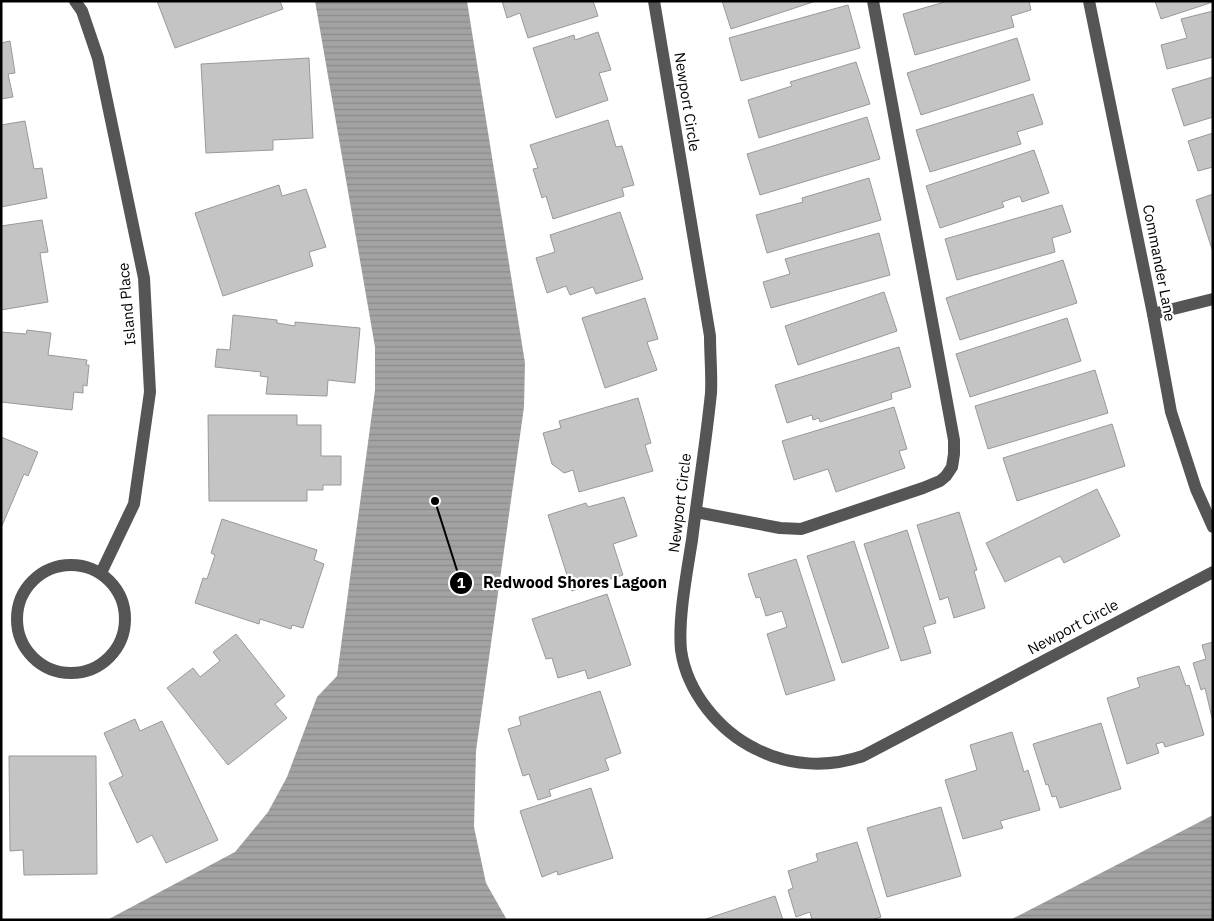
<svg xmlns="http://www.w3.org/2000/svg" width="1214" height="921" viewBox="0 0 1214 921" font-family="'IBM Plex Sans',sans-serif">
  <defs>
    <pattern id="water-rules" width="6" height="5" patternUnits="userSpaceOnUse" patternTransform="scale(1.25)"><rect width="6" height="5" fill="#a3a3a3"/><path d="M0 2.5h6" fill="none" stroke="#8b8b8b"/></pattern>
  </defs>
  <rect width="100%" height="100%" fill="#fff"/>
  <g fill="url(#water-rules)">
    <path d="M315 1H467L525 363 524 407 476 751 474 827 486 883 507 920H107L235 852 268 812 287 777 317 697 337 676 375 390V347Z"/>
    <path d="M1213 815V920H1010Z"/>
  </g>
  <g fill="#c4c4c4" stroke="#999">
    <path d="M157 1H280L283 9 175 48Z"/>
    <path d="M502 1H593L598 16 528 38 520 13 507 18Z"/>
    <path d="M722 1H816L731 29Z"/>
    <path d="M948 1H1029L1031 10 1011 16 1014 27 915 55 903 14Z"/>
    <path d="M1155 1H1213V2L1161 19Z"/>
    <path d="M848 5 860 48 741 81 729 38Z"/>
    <path d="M1213 11V57L1167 69 1161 45 1187 38 1181 19Z"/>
    <path d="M598 32 611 70 599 73 608 100 556 118 533 48 574 35 575 40Z"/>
    <path d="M1017 38 1030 80 921 115 907 73Z"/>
    <path d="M10 41 15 73 8 74 13 97 1 99V43Z"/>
    <path d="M309 58 313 138 273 140V150L206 153 201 64Z"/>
    <path d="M856 62 870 104 759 138 748 100 792 86 790 82Z"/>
    <path d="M1213 77V117L1184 126 1172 89Z"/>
    <path d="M1033 94 1043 124 1017 132 1021 144 930 172 916 130Z"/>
    <path d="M867 117 880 159 760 195 747 154Z"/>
    <path d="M608 120 616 147 622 146 634 185 622 188 624 196 553 219 546 196 542 198 533 169 538 168 530 145Z"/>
    <path d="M25 121 34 169 42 168 47 198 1 207V125Z"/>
    <path d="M1213 133V167L1198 171 1188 141Z"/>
    <path d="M1034 150 1049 193 1022 202 1020 196 1002 202 1004 207 940 228 926 186Z"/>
    <path d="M869 178 881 220 767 253 756 215 803 202 802 198Z"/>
    <path d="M279 185 282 196 306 189 326 247 309 252 313 266 223 296 195 213Z"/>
    <path d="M1213 194V252L1196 200Z"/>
    <path d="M1062 205 1071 232 1052 238 1055 252 957 280 945 239Z"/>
    <path d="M620 212 643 279 596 294 593 287 570 295 566 286 547 293 536 258 555 252 550 235Z"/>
    <path d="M42 220 48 252 40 253 48 302 1 310V226Z"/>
    <path d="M879 233 890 275 771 308 763 282 790 274 785 259Z"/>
    <path d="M1063 260 1077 303 960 340 946 298Z"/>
    <path d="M884 292 897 331 798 365 785 326Z"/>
    <path d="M645 298 658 339 647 342 657 370 605 388 582 318Z"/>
    <path d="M233 315 277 320V323L295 326V322L360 328 355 383 328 380 327 396 266 394 268 377 260 376 261 372 215 367 217 349 230 350Z"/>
    <path d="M1067 318 1081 361 970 397 956 354Z"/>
    <path d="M27 330 51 333 48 355 87 360 86 365H89L87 386 83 385V393L74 392 72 410 1 402V332L26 334Z"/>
    <path d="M899 347 911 387 891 393 892 399 820 422 819 418 813 420 812 415 787 423 775 385Z"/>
    <path d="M1095 370 1108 413 988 449 975 406Z"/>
    <path d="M638 398 651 443 645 445 653 471 579 492 573 470 564 473 552 464 543 433 561 428 559 421Z"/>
    <path d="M894 407 907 449 899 451 905 468 836 492 828 469 794 480 782 441Z"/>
    <path d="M208 415H297V425H321V456H341V485H323V490H307V501H209Z"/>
    <path d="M1112 424 1125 466 1017 501 1003 458Z"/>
    <path d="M1 437 38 452 28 476 24 474 1 528Z"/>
    <path d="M1097 489 1120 536 1064 563 1060 556 1005 582 986 543Z"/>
    <path d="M624 497 637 536 613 544 623 575 572 591 548 515 586 503 588 507Z"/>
    <path d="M959 512 977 570 974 571 985 608 954 618 948 597 940 600 917 525Z"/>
    <path d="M222 519 317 550 314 560 324 564 303 628 292 625 291 629 260 619 259 624 195 603 203 578 207 579 215 555 211 553Z"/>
    <path d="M907 530 936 623 923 627 931 653 901 661 864 544Z"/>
    <path d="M854 541 889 648 842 663 807 556Z"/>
    <path d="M796 559 835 680 786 695 767 634 787 627 782 611 766 616 760 597 756 598 748 574Z"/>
    <path d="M607 594 631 665 588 679 585 670 558 678 552 658 546 659 532 619Z"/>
    <path d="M236 634 285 696 275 704 287 718 228 765 167 688 193 668 200 677 220 661 213 652Z"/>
    <path d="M1213 642V722L1205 688 1201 690 1193 663 1206 659 1202 645Z"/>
    <path d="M1179 666 1186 686 1189 685 1204 735 1165 747 1163 742 1156 744 1159 753 1127 764 1107 698 1140 687 1137 678Z"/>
    <path d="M600 691 621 753 605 759 609 770 549 790 551 796 538 800 529 774 523 776 508 729 521 725 519 717Z"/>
    <path d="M135 719 140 731 162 721 218 840 166 863 152 835 137 843 109 783 123 776 104 733Z"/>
    <path d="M1101 723 1121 789 1060 808 1056 796 1052 797 1048 784 1046 785 1033 744Z"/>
    <path d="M1012 732 1024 772 1028 770 1040 810 1000 821 1003 828 963 839 945 780 977 770 970 745Z"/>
    <path d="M9 756H96L97 874 24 875 23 850 10 851Z"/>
    <path d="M591 788 613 858 558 875 557 871 542 877 520 811Z"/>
    <path d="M941 807 961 876 887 897 867 828Z"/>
    <path d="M857 842 881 917 872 920H812L810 912 796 917 788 890 793 888 788 871 818 861 816 854Z"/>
    <path d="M775 896 783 920H703Z"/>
  </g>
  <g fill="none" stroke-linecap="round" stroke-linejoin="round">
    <g stroke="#555" stroke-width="12">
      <path d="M75 1 82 11 98 58 144 278 150 392 134 504 101 573"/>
      <path d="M654 1 710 336C710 355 712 375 711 393 706 442 698 491 692 540 687 572 678 618 681 650 687 692 719 731 756 749 789 766 828 768 863 756L1213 572"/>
      <path d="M1089 1 1153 314 1171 412 1196 489 1213 527"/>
      <path d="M1153 314 1213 299"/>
      <path d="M696 512 780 528 801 529 923 488 940 481 946 476 952 467 954 454V440L873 1"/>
      <circle cx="71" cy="619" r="54"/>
    </g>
  </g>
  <g text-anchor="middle" stroke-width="4.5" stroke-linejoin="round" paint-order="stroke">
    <g font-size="15" fill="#000" stroke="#fff">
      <text transform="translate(687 102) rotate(81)" y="5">Newport Circle</text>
      <text transform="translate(1159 263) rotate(79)" y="5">Commander Lane</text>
      <text transform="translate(127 304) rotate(-95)" y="5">Island Place</text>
      <text transform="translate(680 503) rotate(-83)" y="5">Newport Circle</text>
      <text transform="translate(1073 627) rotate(-28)" y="5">Newport Circle</text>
    </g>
  </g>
  <path fill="none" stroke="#000" stroke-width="2" d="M435 501L461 583"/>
  <g fill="#000" stroke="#fff" stroke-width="2">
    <circle cx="435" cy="501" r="5"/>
    <circle cx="461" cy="583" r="12"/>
  </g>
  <g font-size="15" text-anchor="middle" font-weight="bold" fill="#fff">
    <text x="461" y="588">1</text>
  </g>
  <g font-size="16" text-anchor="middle" font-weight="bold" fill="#000" stroke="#fff" stroke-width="4.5" stroke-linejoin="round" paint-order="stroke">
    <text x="575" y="588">Redwood Shores Lagoon</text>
  </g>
  <rect width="1214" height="921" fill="none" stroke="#000000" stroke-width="5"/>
</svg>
